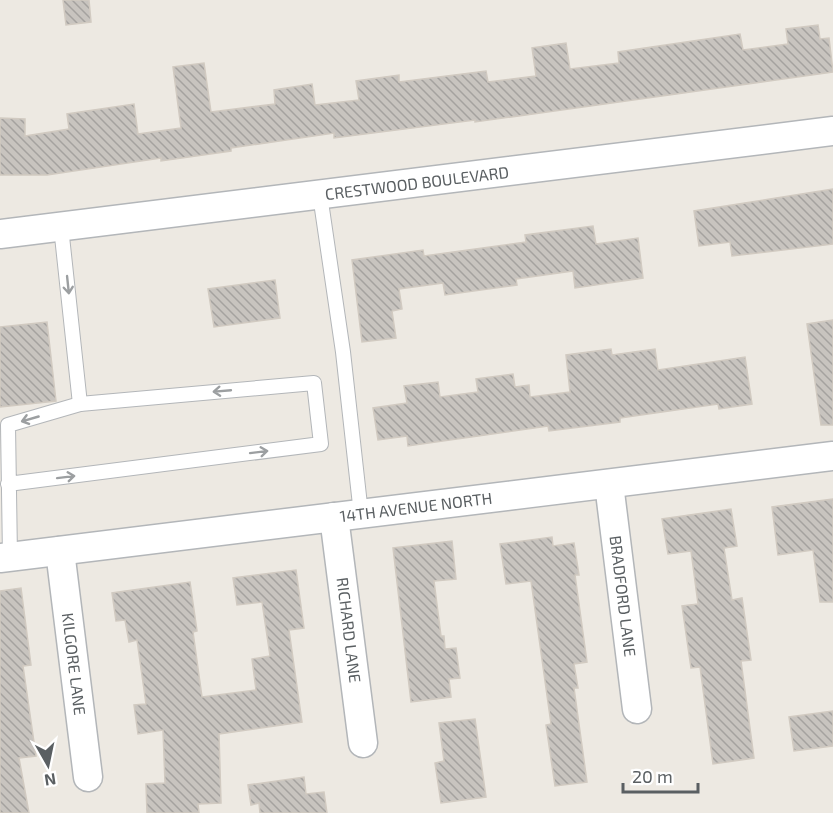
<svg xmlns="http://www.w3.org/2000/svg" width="833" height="813" viewBox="0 0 833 813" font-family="'Exo 2',sans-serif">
  <defs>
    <pattern id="building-back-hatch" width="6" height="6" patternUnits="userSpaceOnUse" patternTransform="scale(1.5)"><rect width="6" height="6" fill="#c8c4bf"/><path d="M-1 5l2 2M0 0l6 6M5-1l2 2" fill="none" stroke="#a5a29f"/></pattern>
  </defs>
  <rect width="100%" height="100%" fill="#ede9e2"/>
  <g fill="url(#building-back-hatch)" stroke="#d1cac1" stroke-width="1.5">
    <path d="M63 0H89L91 22 66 25Z"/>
    <path d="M818 25 820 39 829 38 833 72 475 122V120L334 138V133L231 148V151L161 161V158L47 175H0V118L25 119V136L69 129 67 114 134 104 138 134 181 128 173 67 204 63 211 112 275 104 274 90 312 84 315 105 359 100 356 81 399 75V82L486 71 488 82 536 76 532 48 566 43 570 69 619 63 618 52 740 34 743 50 788 44 786 29Z"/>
    <path d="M833 189V244L732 256 730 242 699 246 694 211Z"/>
    <path d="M593 226 596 244 638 238 643 278 575 288 573 271 516 279 517 285 445 295 443 283 399 289 402 309 392 311 396 338 362 342 352 260 423 250 424 256 526 242 525 235Z"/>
    <path d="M275 280 280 318 214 327 208 289Z"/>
    <path d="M833 320V425H821L807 324Z"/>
    <path d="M47 322 56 401 0 407V327Z"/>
    <path d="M611 349 612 355 655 349 658 370 745 357 752 404 719 409 718 404 620 418V422L549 431 548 426 408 446 407 436 378 440 373 408 407 403 404 386 438 382 440 397 478 392 476 379 513 374 515 387 529 385 530 397 570 392 566 355Z"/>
    <path d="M833 499V602H820L813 550 778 555 772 507Z"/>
    <path d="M731 509 737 546 724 548 732 600 742 598 751 660 741 661 754 758 713 764 700 667 691 668 682 606 698 604 691 551 668 554 662 519Z"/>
    <path d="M552 537 553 546 574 543 579 575H575L587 662 574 664 578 688H574L587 782 555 786 546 725 551 724 531 581 506 584 500 544Z"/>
    <path d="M452 541 456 579 434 581 441 636H444L445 649 456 648 460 678 449 679 451 697 411 702 393 548Z"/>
    <path d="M296 570 304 628 289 630 302 722 219 734 221 803 198 804 199 813H147L146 784 165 783 163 730 138 734 134 705 146 704 137 640 129 642 125 620 116 621 112 593 190 582 197 631 193 632 202 697 256 690 252 659 270 656 262 602 237 605 233 578Z"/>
    <path d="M21 588 31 665 23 666 36 756 19 758 29 813H0V591Z"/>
    <path d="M833 711V746L794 751 789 717Z"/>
    <path d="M475 719 486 797 441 803 435 763 444 761 439 723Z"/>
    <path d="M304 777 306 794 324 792 327 813H260L259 803 251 805 248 785Z"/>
  </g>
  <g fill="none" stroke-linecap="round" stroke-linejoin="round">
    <defs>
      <g id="lane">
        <path d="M320 195 343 352 361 514"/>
        <path d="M61 227 80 404"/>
        <path d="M8 484 321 444 314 383 80 404 8 425 10 557"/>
      </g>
      <g id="street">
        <path d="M0 234 833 131"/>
        <path d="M609 484 637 709"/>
        <path d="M334 517 363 743"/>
        <path d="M60 551 88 777"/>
        <path d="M0 558 833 456"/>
      </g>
    </defs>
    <use href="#lane" stroke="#b3b6b9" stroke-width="16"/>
    <use href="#street" stroke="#b3b6b9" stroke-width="31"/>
    <use href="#lane" stroke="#fff" stroke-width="14"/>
    <use href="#street" stroke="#fff" stroke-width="28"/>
  </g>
  <defs><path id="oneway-shaft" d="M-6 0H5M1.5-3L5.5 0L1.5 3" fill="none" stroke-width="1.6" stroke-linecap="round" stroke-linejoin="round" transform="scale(1.5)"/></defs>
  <g stroke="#9c9fa1">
    <use href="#oneway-shaft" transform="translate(68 285) rotate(84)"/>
    <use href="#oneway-shaft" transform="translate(222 391) rotate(175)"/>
    <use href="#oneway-shaft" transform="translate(30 419) rotate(164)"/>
    <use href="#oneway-shaft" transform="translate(259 452) rotate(-7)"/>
    <use href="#oneway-shaft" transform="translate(66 477) rotate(-7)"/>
  </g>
  <g text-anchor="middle" stroke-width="4.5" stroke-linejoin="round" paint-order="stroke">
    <g font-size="16" fill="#5a5f62" stroke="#fff">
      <text transform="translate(417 183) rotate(-7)" y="6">CRESTWOOD BOULEVARD</text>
      <text transform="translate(416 507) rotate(-7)" y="6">14TH AVENUE NORTH</text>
      <text transform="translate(623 596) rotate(83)" y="6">BRADFORD LANE</text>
      <text transform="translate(349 630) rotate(83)" y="6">RICHARD LANE</text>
      <text transform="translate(74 664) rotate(83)" y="6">KILGORE LANE</text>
    </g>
  </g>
  <g transform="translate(48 765) rotate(171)" stroke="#ffffff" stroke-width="4.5" paint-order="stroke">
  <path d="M0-4.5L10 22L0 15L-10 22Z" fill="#5a5f62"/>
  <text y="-9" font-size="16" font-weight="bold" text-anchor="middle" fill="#5a5f62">N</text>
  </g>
  <path d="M623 783v9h75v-9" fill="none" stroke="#5a5f62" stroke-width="3"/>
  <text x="632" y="783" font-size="18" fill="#5a5f62" stroke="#ffffff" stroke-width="4.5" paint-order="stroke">20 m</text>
</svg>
